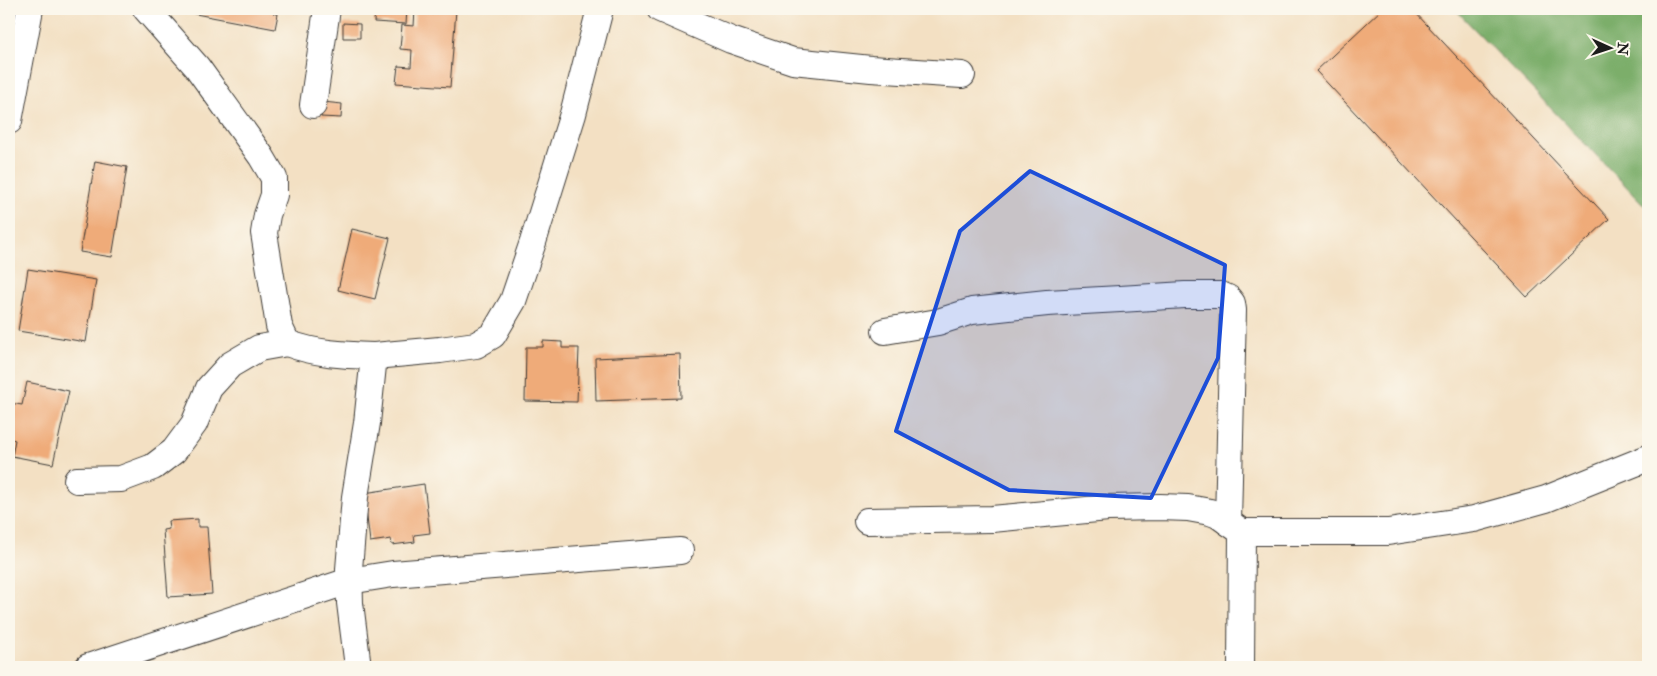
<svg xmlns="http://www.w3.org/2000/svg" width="1657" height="676" viewBox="0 0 1657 676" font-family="'IM FELL Double Pica',serif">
  <rect width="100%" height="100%" fill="#fbf7ec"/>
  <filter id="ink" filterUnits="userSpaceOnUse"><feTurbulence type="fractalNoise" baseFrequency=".02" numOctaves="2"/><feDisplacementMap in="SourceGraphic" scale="10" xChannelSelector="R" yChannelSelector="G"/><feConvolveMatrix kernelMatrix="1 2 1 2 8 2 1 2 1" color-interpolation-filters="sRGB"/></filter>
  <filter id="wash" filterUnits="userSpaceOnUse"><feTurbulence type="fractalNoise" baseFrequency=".0096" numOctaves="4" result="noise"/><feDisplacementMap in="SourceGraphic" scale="20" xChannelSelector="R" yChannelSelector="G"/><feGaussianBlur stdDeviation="1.12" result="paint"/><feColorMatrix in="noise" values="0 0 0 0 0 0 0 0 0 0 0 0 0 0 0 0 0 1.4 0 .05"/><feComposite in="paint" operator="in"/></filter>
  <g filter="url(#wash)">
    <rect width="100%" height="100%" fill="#f3e0c3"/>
    <path fill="#7bae6a" stroke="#4c6543" d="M1455 9H1648V209Z"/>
    <g id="blocks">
      <g fill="#efab79">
        <path d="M185 9H274L273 13 278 14 275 29 185 12Z"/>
        <path d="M375 9H407L406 24 374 22Z"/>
        <path d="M415 9 456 10 450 87 396 83 398 66 411 67 412 50 400 49 402 25 414 26Z"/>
        <path d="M1382 9H1412L1609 219 1527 297 1316 71Z"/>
        <path d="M343 23 360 24V38H343Z"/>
        <path d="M323 102 342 104 341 118 321 117Z"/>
        <path d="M95 161 127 167 112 257 80 252Z"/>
        <path d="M352 229 390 238 375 299 338 290Z"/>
        <path d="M28 269 96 280 86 342 18 331Z"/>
        <path d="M543 341 562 342V348H579L577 402 525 401 526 347H543Z"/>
        <path d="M680 354 681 398 596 401 595 358Z"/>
        <path d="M27 382 69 391 53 464 12 456 15 440 9 438V409L10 403 22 405Z"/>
        <path d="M424 484 430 533 414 535 415 542 392 545 391 539 370 542 364 493Z"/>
        <path d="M198 519V527H207L212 594 168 597 163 530 169 529 168 521Z"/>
      </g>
    </g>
  </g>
  <g filter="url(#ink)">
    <use href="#blocks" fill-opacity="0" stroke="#3c3935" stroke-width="1"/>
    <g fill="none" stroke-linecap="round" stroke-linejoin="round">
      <defs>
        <g id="minor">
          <path d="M146 9 197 67 261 156 274 178V195L267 215 264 233 279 326 287 343C316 354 344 355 374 356"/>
          <path d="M660 9 731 40 793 61 871 69 962 75"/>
          <path d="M313 105 327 9"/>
          <path d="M9 121 30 9"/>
          <path d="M885 331 938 322 972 311 1047 303 1120 299 1185 295H1221L1228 298 1232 303 1233 310 1228 522"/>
          <path d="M77 480 121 479 153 467 174 451 194 424 209 388 230 365 259 348 287 343"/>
          <path d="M867 521 992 519 1108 508 1160 507 1188 508 1210 512 1218 515 1242 532H1388L1474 519 1546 499 1648 458"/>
          <path d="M88 667 349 581 393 574 680 551"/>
          <path d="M358 667 350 603 349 569 355 497 367 423 374 356 440 350 476 345 493 335 513 301 533 242 573 114 600 9"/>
          <path d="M1241 667 1242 532"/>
        </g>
      </defs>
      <use href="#minor" stroke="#3c3935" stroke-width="28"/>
      <use href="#minor" stroke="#fff" stroke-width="26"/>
    </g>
  </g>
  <path fill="#1d4ed8" fill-opacity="0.2" stroke="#1d4ed8" stroke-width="4" stroke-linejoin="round" d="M1030 171 1225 265 1218 358 1151 498 1009 490 896 431 960 231Z"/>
  <rect width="1657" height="676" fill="none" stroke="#fbf7ec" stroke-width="30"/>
  <g transform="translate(1610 48) rotate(93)" stroke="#fbf7ec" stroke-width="4" paint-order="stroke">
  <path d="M0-4L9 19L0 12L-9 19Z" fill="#1c1c1c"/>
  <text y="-8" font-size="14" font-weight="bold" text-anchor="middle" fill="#1c1c1c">N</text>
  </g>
</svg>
